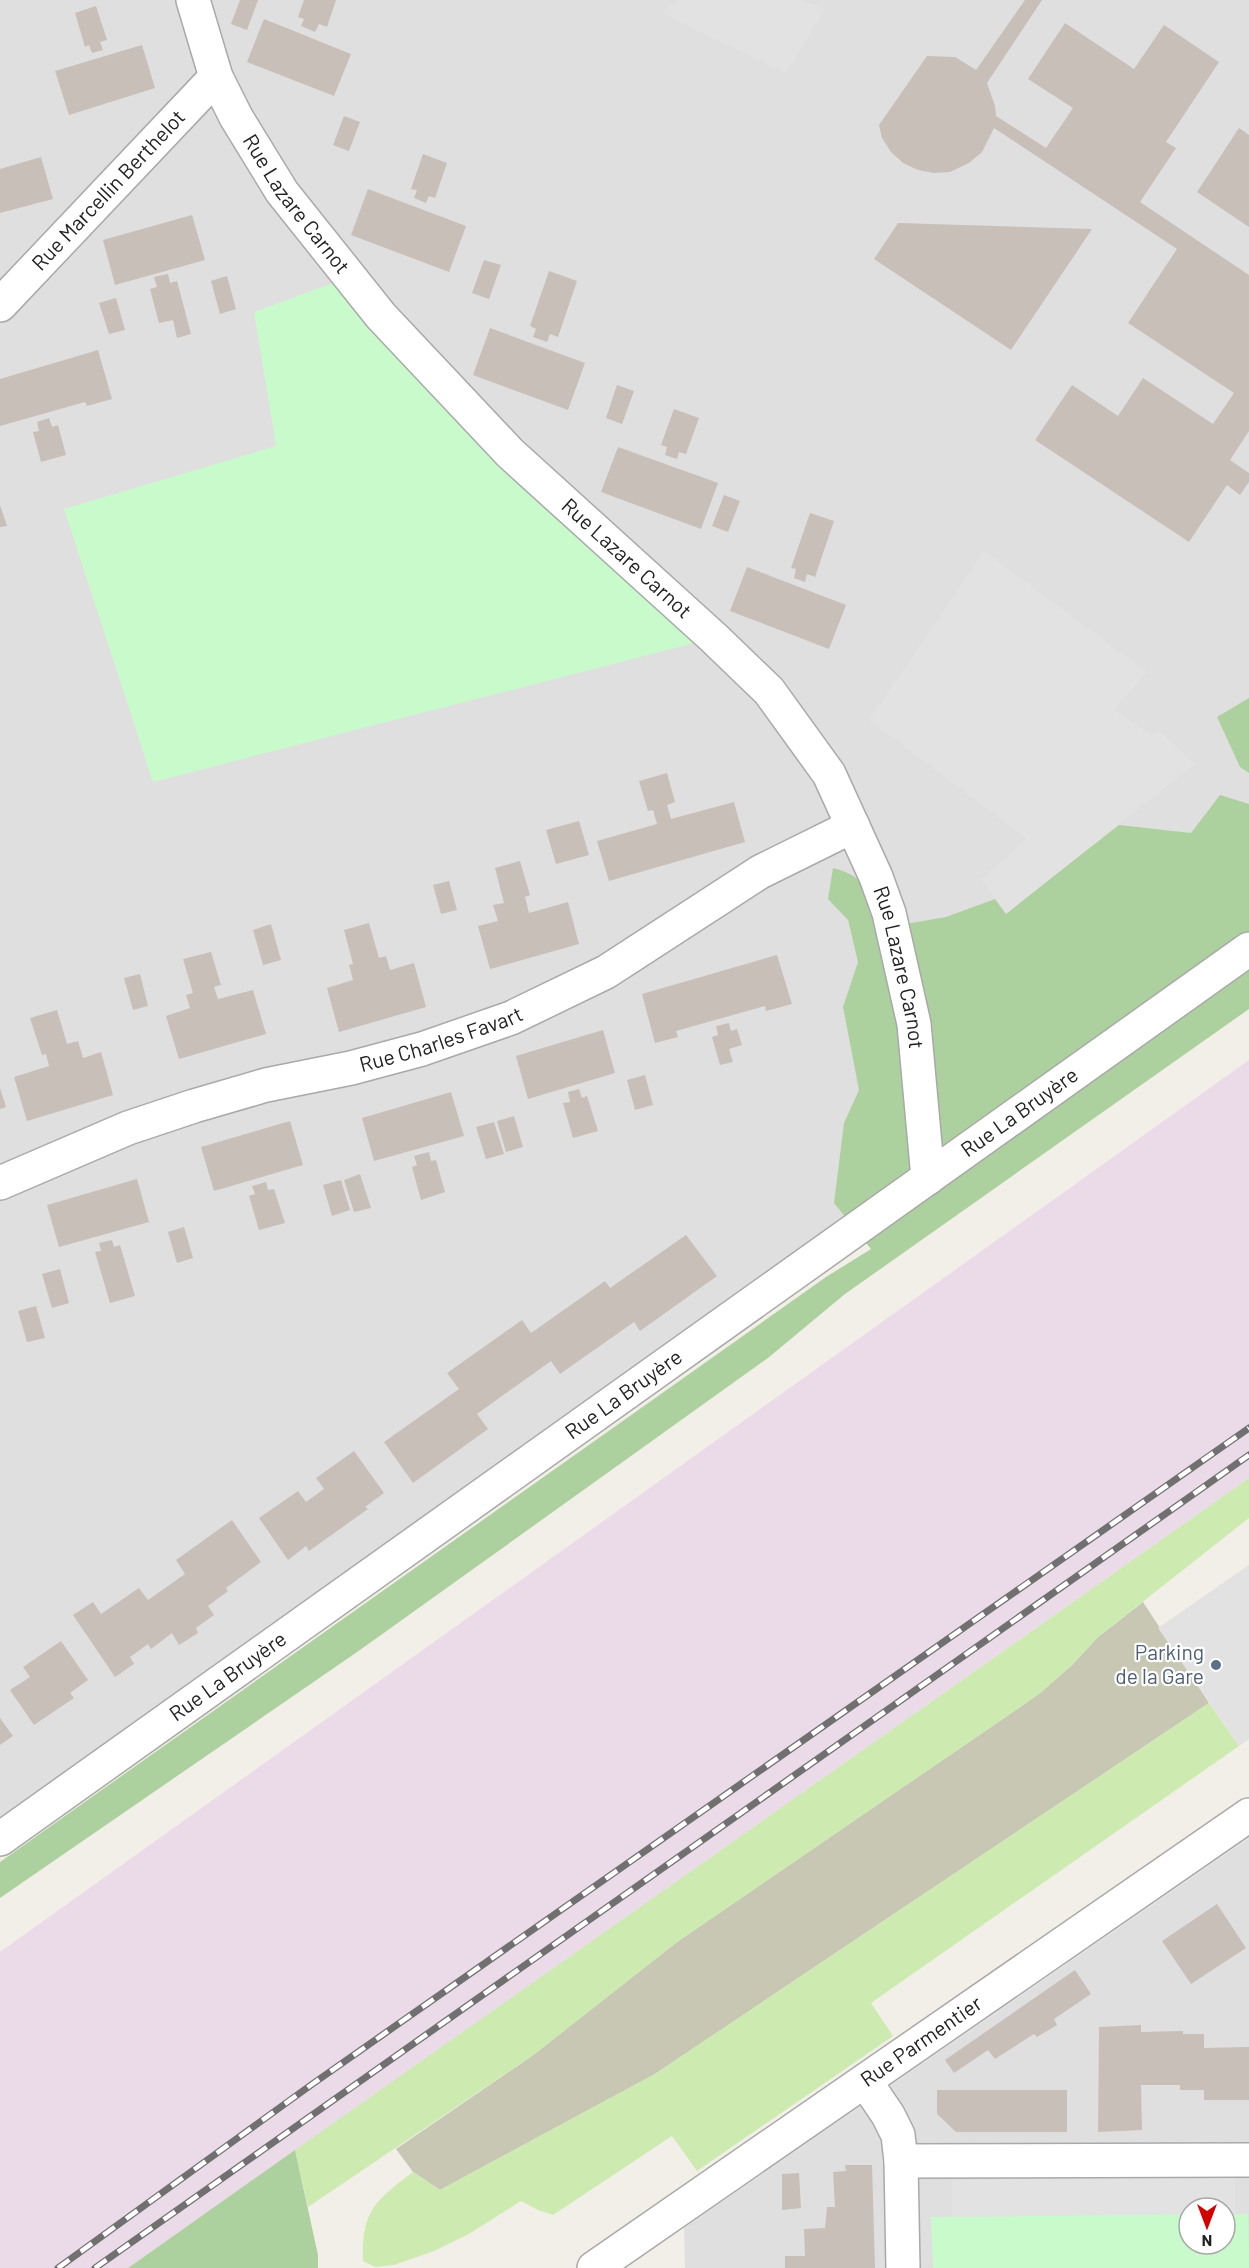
<svg xmlns="http://www.w3.org/2000/svg" width="1249" height="2268" viewBox="0 0 1249 2268" font-family="Barlow,sans-serif">
  <rect width="100%" height="100%" fill="#f2efe9"/>
  <g fill="#e0dfdf" fill-rule="evenodd">
    <path d="M0 0H1249V949L0 1839Z"/>
    <path d="M1249 1838V2268H685L684 2228ZM1189 2208H1225V2244H1189Z"/>
  </g>
  <path fill="#ebdbe8" d="M1249 1060V1478L128 2268H0V1952Z"/>
  <path fill="#c7c7b4" d="M1143 1602 1209 1703 655 2074 440 2190 413 2172 396 2149 532 2056 677 1942 1039 1694 1072 1665 1098 1637Z"/>
  <g fill="#cdebb0">
    <path d="M1249 1478V1518L1098 1637 1072 1665 1039 1694 677 1942 532 2056 308 2207 295 2150Z"/>
    <path d="M1209 1703 1239 1746 871 2003 893 2036 697 2171 672 2136 553 2215 538 2210 521 2201 469 2234 434 2251 394 2265 375 2267 363 2261C361 2211 376 2200 413 2172L440 2190 655 2074Z"/>
  </g>
  <g fill="#add19e">
    <path d="M1249 698V773L1240 767 1217 717Z"/>
    <path d="M1220 795 1249 804V1009L845 1294 768 1358 360 1650 0 1898V1862L826 1277 871 1249 834 1203 844 1123 859 1090 843 1007 858 962 848 920 828 899 833 868C870 877 869 897 882 928L946 917 995 899 1006 913 1119 825 1191 833Z"/>
    <path d="M295 2150 318 2255V2268H128Z"/>
  </g>
  <g fill="#c8facc">
    <path d="M350 277 714 638 153 782 64 509 276 446 254 312Z"/>
    <path d="M1189 2214V2244H1225V2214H1248L1249 2268H933L931 2217Z"/>
  </g>
  <g fill="#e2e2e2">
    <path d="M676 0H802L825 9 786 74 662 13Z"/>
    <path d="M984 551 1147 672 1114 710 1152 736 1159 731 1195 764 1006 914 981 879 1027 839 869 720Z"/>
    <path d="M1249 1565V1739L1239 1746 1158 1628Z"/>
    <path d="M1235 2176V2214H1225V2208H1189V2214L952 2217V2180Z"/>
  </g>
  <g fill="#c7bfb8">
    <path d="M240 0H258L247 30 231 24Z"/>
    <path d="M304 0H336L327 27 319 24 315 32 301 26 304 19 298 17Z"/>
    <path d="M1025 0H1042L987 83 995 106 996 116 1046 148 1073 108 1028 79 1065 23 1134 69 1164 25 1219 62 1166 142 1176 148 1140 202 1249 275V431L1230 460 1249 473V482L1240 495 1227 485 1189 542 1035 440 1072 385 1118 416 1143 378 1213 424 1234 393 1128 323 1177 249 994 128 982 152 969 163 950 172 934 173 918 170 903 163 891 152 882 138 879 125 927 56 955 57 976 70Z"/>
    <path d="M96 6 107 40 100 42 103 50 92 53 89 45 85 47 75 13Z"/>
    <path d="M264 19 351 54 334 96 247 62Z"/>
    <path d="M142 45 155 88 69 115 55 71Z"/>
    <path d="M344 116 360 122 349 151 333 145Z"/>
    <path d="M1239 128 1249 135V227L1197 192Z"/>
    <path d="M423 154 447 163 435 198 429 196 426 203 414 198 417 190 411 189Z"/>
    <path d="M41 157 53 199 0 213V169Z"/>
    <path d="M368 189 466 226 449 272 351 235Z"/>
    <path d="M192 215 205 260 115 285 103 240Z"/>
    <path d="M898 223 1092 229 1011 350 874 259Z"/>
    <path d="M484 260 501 265 489 299 472 293Z"/>
    <path d="M549 271 577 281 558 337 550 334 547 342 533 337 536 329 530 326Z"/>
    <path d="M168 274 170 283 177 281 191 334 177 338 173 320 159 323 150 289 157 287 154 277Z"/>
    <path d="M227 276 236 309 220 314 211 281Z"/>
    <path d="M116 298 125 330 109 334 99 303Z"/>
    <path d="M490 328 585 363 568 410 473 375Z"/>
    <path d="M98 350 112 399 87 406 85 402 0 426V379Z"/>
    <path d="M617 385 634 391 622 424 606 418Z"/>
    <path d="M674 409 699 418 686 454 679 452 677 459 665 455 667 447 661 445Z"/>
    <path d="M49 418 52 427 58 425 66 455 41 462 33 432 39 431 37 422Z"/>
    <path d="M618 447 718 483 701 529 601 492Z"/>
    <path d="M724 495 740 501 728 532 712 526Z"/>
    <path d="M0 505 7 526 0 527Z"/>
    <path d="M810 513 834 521 815 577 807 574 805 582 794 578 796 569 791 568Z"/>
    <path d="M747 567 846 605 829 649 730 611Z"/>
    <path d="M667 773 675 802 667 805 671 819 734 802 745 842 609 881 597 841 657 824 653 810 648 811 639 781Z"/>
    <path d="M579 821 589 855 556 864 546 830Z"/>
    <path d="M520 861 530 895 525 897 529 913 568 902 579 944 490 969 478 926 498 921 493 905 504 903 495 868Z"/>
    <path d="M449 881 457 910 441 914 433 885Z"/>
    <path d="M369 923 379 958 386 956 390 970 414 963 426 1007 339 1032 327 988 353 980 349 965 353 964 344 930Z"/>
    <path d="M271 924 281 960 263 965 253 930Z"/>
    <path d="M211 952 221 985 214 987 218 999 253 990 266 1034 179 1059 166 1016 190 1008 186 995 193 993 183 959Z"/>
    <path d="M777 955 792 1004 766 1011 765 1006 676 1031 678 1037 655 1043 642 994Z"/>
    <path d="M140 974 148 1006 133 1010 124 978Z"/>
    <path d="M57 1010 67 1044 78 1041 83 1058 101 1052 113 1095 27 1121 14 1077 49 1066 46 1054 42 1055 30 1018Z"/>
    <path d="M729 1023 731 1031 737 1029 742 1045 729 1049 733 1062 720 1065 712 1037 718 1035 716 1026Z"/>
    <path d="M603 1030 615 1073 528 1099 516 1056Z"/>
    <path d="M645 1075 653 1105 635 1110 627 1080Z"/>
    <path d="M0 1088 6 1107 0 1109Z"/>
    <path d="M579 1089 582 1098 587 1096 598 1131 573 1138 563 1103 570 1102 568 1092Z"/>
    <path d="M451 1092 464 1136 374 1161 362 1118Z"/>
    <path d="M514 1116 523 1147 506 1152 497 1121Z"/>
    <path d="M290 1121 303 1165 214 1191 201 1147Z"/>
    <path d="M494 1122 504 1154 486 1159 476 1127Z"/>
    <path d="M429 1152 431 1161 436 1160 445 1192 421 1200 412 1167 417 1165 414 1156Z"/>
    <path d="M360 1174 371 1208 354 1212 344 1180Z"/>
    <path d="M137 1179 149 1222 59 1247 47 1205Z"/>
    <path d="M341 1180 350 1210 332 1216 323 1185Z"/>
    <path d="M266 1182 268 1190 274 1189 285 1223 259 1230 249 1196 255 1194 252 1186Z"/>
    <path d="M184 1227 193 1258 177 1263 168 1232Z"/>
    <path d="M686 1235 717 1276 640 1331 634 1322 560 1374 551 1361 477 1414 488 1429 413 1483 384 1442 459 1389 447 1373 522 1320 531 1333 605 1281 610 1288Z"/>
    <path d="M112 1240 114 1247 120 1245 135 1296 110 1303 95 1252 101 1251 99 1243Z"/>
    <path d="M60 1269 69 1303 52 1308 42 1274Z"/>
    <path d="M36 1306 45 1338 27 1342 18 1311Z"/>
    <path d="M354 1451 384 1493 365 1507 368 1509 309 1551 306 1546 288 1560 259 1518 298 1491 306 1502 324 1489 316 1478Z"/>
    <path d="M232 1520 261 1562 226 1588 228 1591 208 1606 214 1615 196 1628 198 1633 179 1645 172 1633 151 1649 148 1644 130 1657 134 1664 115 1677 73 1615 93 1602 101 1614 139 1588 148 1600 185 1574 176 1560Z"/>
    <path d="M61 1641 88 1680 70 1693 74 1698 34 1725 10 1690 30 1677 23 1667Z"/>
    <path d="M0 1718 13 1736 0 1745Z"/>
    <path d="M1217 1904 1246 1948 1191 1984 1162 1941Z"/>
    <path d="M1075 1970 1091 1994 1054 2019 1057 2025 1037 2037 1034 2034 995 2059 988 2050 954 2073 945 2060Z"/>
    <path d="M1141 2025V2032L1183 2031V2034H1204V2048L1249 2047V2100H1204V2090H1180V2085H1141L1142 2130 1098 2132 1099 2027Z"/>
    <path d="M937 2090H1067V2132H956L937 2114Z"/>
    <path d="M845 2165H872L875 2268H785V2256H805L804 2229 825 2228 827 2207H835L833 2172 846 2171Z"/>
    <path d="M799 2173 801 2208 782 2210V2174Z"/>
  </g>
  <g fill="none" stroke-linecap="round" stroke-linejoin="round">
    <defs>
      <g id="minor">
        <path id="s1" d="M193 0 216 77 236 117 282 192 381 316 510 453 714 638 769 691 829 774 876 877 889 913 914 1024 928 1178"/>
        <path id="s2" d="M0 305 216 77"/>
        <path id="s3" d="M0 1183 128 1128 194 1106 266 1085 351 1068 422 1049 511 1018 606 972 760 872 853 826"/>
        <path id="s4" d="M0 1839 1249 949"/>
        <path d="M865 2081 888 2115 898 2135 901 2161 903 2268"/>
        <path d="M901 2161 1249 2160"/>
        <path id="s5" d="M594 2268 1249 1815"/>
      </g>
    </defs>
    <use href="#minor" stroke="#a9a9a9" stroke-width="36"/>
    <use href="#minor" stroke="#fff" stroke-width="33"/>
    <defs>
      <g id="rail">
        <path d="M58 2268 311 2085 1249 1428"/>
        <path d="M95 2268 1249 1455"/>
      </g>
    </defs>
    <use href="#rail" stroke="#707070" stroke-width="7"/>
    <use href="#rail" stroke="#fff" stroke-width="4.5" stroke-dasharray="14" stroke-linecap="butt"/>
  </g>
  <circle fill="#5c6f8a" stroke="#fff" stroke-width="2" cx="1216" cy="1665" r="6"/>
  <g text-anchor="middle" stroke-width="4.5" stroke-linejoin="round" paint-order="stroke">
    <g font-size="21" fill="#222" stroke="#fff">
      <text dy="7" stroke="none"><textPath href="#s2" startOffset="158">Rue Marcellin Berthelot</textPath></text>
      <text dy="7" stroke="none"><textPath href="#s1" startOffset="231">Rue Lazare Carnot</textPath></text>
      <text dy="7" stroke="none"><textPath href="#s1" startOffset="717">Rue Lazare Carnot</textPath></text>
      <text dy="7" stroke="none"><textPath href="#s1" startOffset="1221">Rue Lazare Carnot</textPath></text>
      <text dy="7" stroke="none"><textPath href="#s3" startOffset="465">Rue Charles Favart</textPath></text>
      <text dy="7" stroke="none"><textPath href="#s4" startOffset="1252">Rue La Bruyère</textPath></text>
      <text dy="7" stroke="none"><textPath href="#s4" startOffset="766">Rue La Bruyère</textPath></text>
      <text dy="7" stroke="none"><textPath href="#s4" startOffset="280">Rue La Bruyère</textPath></text>
      <text dy="7" stroke="none"><textPath href="#s5" startOffset="398">Rue Parmentier</textPath></text>
    </g>
    <g font-size="21" fill="#4e5e75" stroke="#fff" text-anchor="end">
      <text x="1204" y="1660">Parking<tspan x="1204" dy="24">de la Gare</tspan></text>
    </g>
  </g>
  <g transform="translate(1207 2226) rotate(180)"><circle r="28" fill="#ffffff" stroke="#a7a7a7" stroke-width="1.5"/>
  <path d="M0-4.5L10 22L0 15L-10 22Z" fill="#d40000"/>
  <text y="-9" font-size="16" font-weight="bold" text-anchor="middle" fill="#222222">N</text>
  </g>
</svg>
